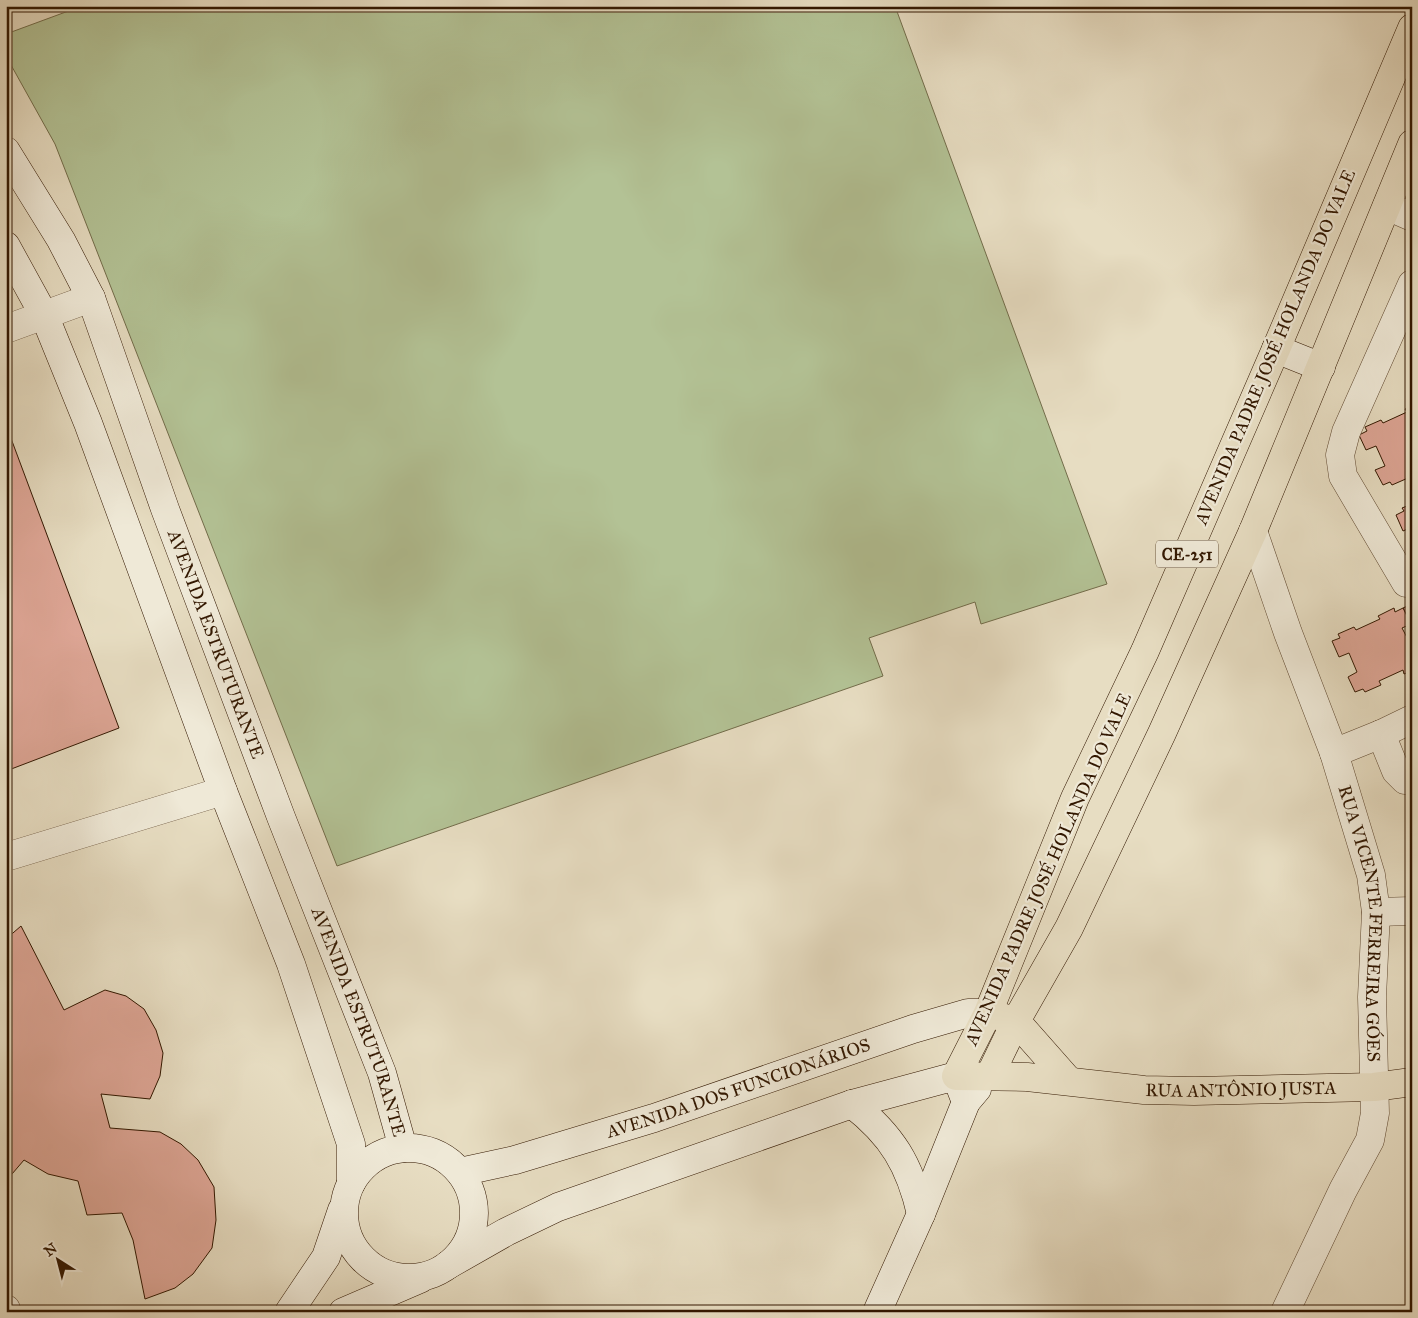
<svg xmlns="http://www.w3.org/2000/svg" width="1418" height="1318" viewBox="0 0 1418 1318" font-family="'IM FELL Great Primer',serif">
  <rect width="100%" height="100%" fill="#e7ddc2"/>
  <filter id="stains"><feTurbulence type="fractalNoise" baseFrequency=".004" numOctaves="4"/><feColorMatrix values="0 0 0 0 .2 0 0 0 0 .09 0 0 0 0 .02 0 0 0 .5 -.17"/></filter>
  <radialGradient id="worn" r=".72"><stop offset=".6" stop-color="#630" stop-opacity="0"/><stop offset="1" stop-color="#630" stop-opacity=".3"/></radialGradient>
  <path fill="#b3c295" stroke="#726c4a" d="M82 6H895L1107 584 981 624 975 602 869 638 883 676 337 866 55 144 6 56V34Z"/>
  <g fill="#dea696" stroke="#321700">
    <path d="M1412 406V472L1407 475 1408 478 1392 485 1390 482 1383 485 1375 470 1385 466 1376 446 1366 450 1359 435 1367 431 1365 427 1381 420 1383 423 1407 412 1405 409Z"/>
    <path d="M9 433 119 728 6 771V434Z"/>
    <path d="M1412 504V527L1403 531 1396 515 1404 511 1402 508Z"/>
    <path d="M1412 600V623L1411 624 1403 608 1412 604Z"/>
    <path d="M1394 608 1395 612 1403 608 1411 624 1402 628 1412 647V671L1404 674 1403 670 1379 681 1381 685 1365 692 1363 689 1355 692 1348 677 1357 672 1349 653 1339 657 1332 641 1340 638 1338 634 1354 627 1356 630 1380 619 1378 616Z"/>
    <path d="M21 926 64 1010 105 990 126 996 144 1009 156 1030 163 1053 160 1076 150 1099 101 1094 110 1128 160 1132 181 1144 198 1160 214 1187 216 1220 212 1248 193 1274 175 1288 145 1299 133 1240 122 1213 87 1215 78 1181 48 1174 24 1160 6 1181V939Z"/>
  </g>
  <g fill="none" stroke-linecap="round" stroke-linejoin="round">
    <defs>
      <g id="street">
        <path d="M1387 206 1412 217"/>
        <path d="M6 329 91 298"/>
        <path id="s1" d="M1253 531 1288 633 1334 753 1371 875 1376 912 1372 997 1375 1113 1370 1140 1343 1190 1285 1312"/>
        <path d="M1406 583 1343 476 1340 455 1346 432 1412 284"/>
        <path d="M1381 734 1396 771 1405 780 1412 779"/>
        <path d="M1334 753 1381 734 1412 719"/>
        <path d="M6 857 223 791"/>
        <path d="M1376 912 1412 911"/>
        <path d="M6 1309 7 1312"/>
      </g>
      <g id="secondary">
        <path id="s2" d="M6 151 61 240 91 298 165 509 281 817 382 1073 403 1148"/>
        <path d="M6 246 45 317 88 423 223 791 291 964 351 1144V1183"/>
        <path d="M1276 349 1321 367"/>
        <path d="M852 1104C892 1135 910 1165 921 1214"/>
        <circle cx="409" cy="1213" r="65"/>
        <path id="s3" d="M460 1172 515 1160 654 1118 913 1029 968 1013H988"/>
        <path d="M448 1265 506 1232 558 1207 852 1104 956 1076 966 1102"/>
        <path d="M289 1312 326 1257 342 1210"/>
        <path d="M343 1312 420 1279"/>
        <path d="M877 1312 921 1214 966 1102 977 1089"/>
      </g>
      <g id="primary">
        <path id="s4" d="M1412 28 1276 349 1145 651 1075 798 988 1013 956 1076 1027 1077 1144 1090 1194 1091 1374 1087 1412 1082"/>
        <path d="M1001 1017 1016 1021 1069 1081"/>
        <path d="M990 1075 1016 1021 1069 928 1162 733 1253 531 1412 144"/>
      </g>
    </defs>
    <use href="#street" stroke="#5f4830" stroke-width="29"/>
    <use href="#secondary" stroke="#321700" stroke-width="29"/>
    <use href="#primary" stroke="#321700" stroke-width="29"/>
    <use href="#street" stroke="#efe9d7" stroke-width="28"/>
    <use href="#secondary" stroke="#efe9d7" stroke-width="28"/>
    <use href="#primary" stroke="#e7ddc2" stroke-width="28"/>
  </g>
  <g text-anchor="middle" stroke-width="4.5" stroke-linejoin="round" paint-order="stroke">
    <rect fill="#efe9d7" stroke="#6b5640" stroke-width="1" x="1156" y="540.5" width="62" height="27" rx="4"/>
    <g font-size="16" font-weight="bold" fill="#321700">
      <text x="1187" y="560">CE-251</text>
    </g>
    <g font-size="18" fill="#321700" stroke="#efe9d7">
      <text transform="translate(1275 347) rotate(-67)" y="6">AVENIDA PADRE JOSÉ HOLANDA DO VALE</text>
      <text dy="6" stroke="none"><textPath href="#s2" startOffset="538">AVENIDA ESTRUTURANTE</textPath></text>
      <text transform="translate(1048 869) rotate(-66)" y="6">AVENIDA PADRE JOSÉ HOLANDA DO VALE</text>
      <text dy="6" stroke="none"><textPath href="#s1" startOffset="411">RUA VICENTE FERREIRA GÓES</textPath></text>
      <text dy="6" stroke="none"><textPath href="#s2" startOffset="942">AVENIDA ESTRUTURANTE</textPath></text>
      <text dy="6" stroke="none"><textPath href="#s3" startOffset="291">AVENIDA DOS FUNCIONÁRIOS</textPath></text>
      <text dy="6" stroke="none"><textPath href="#s4" startOffset="1429">RUA ANTÔNIO JUSTA</textPath></text>
    </g>
  </g>
  <rect width="1418" height="1318" fill="none" stroke="#e7ddc2" stroke-width="25"/>
  <rect x="8" y="8" width="1403" height="1303" fill="none" stroke="#321700" stroke-width="2.5"/>
  <rect x="12" y="12" width="1393" height="1293" fill="none" stroke="#321700"/>
  <g transform="translate(58 1260) rotate(324)" stroke="#efe9d7" stroke-width="4" paint-order="stroke">
  <path d="M0-4L9 19L0 12L-9 19Z" fill="#321700"/>
  <text y="-8" font-size="14" font-weight="bold" text-anchor="middle" fill="#321700">N</text>
  </g>
  <rect width="100%" height="100%" filter="url(#stains)"/>
  <rect width="100%" height="100%" fill="url(#worn)"/>
</svg>
